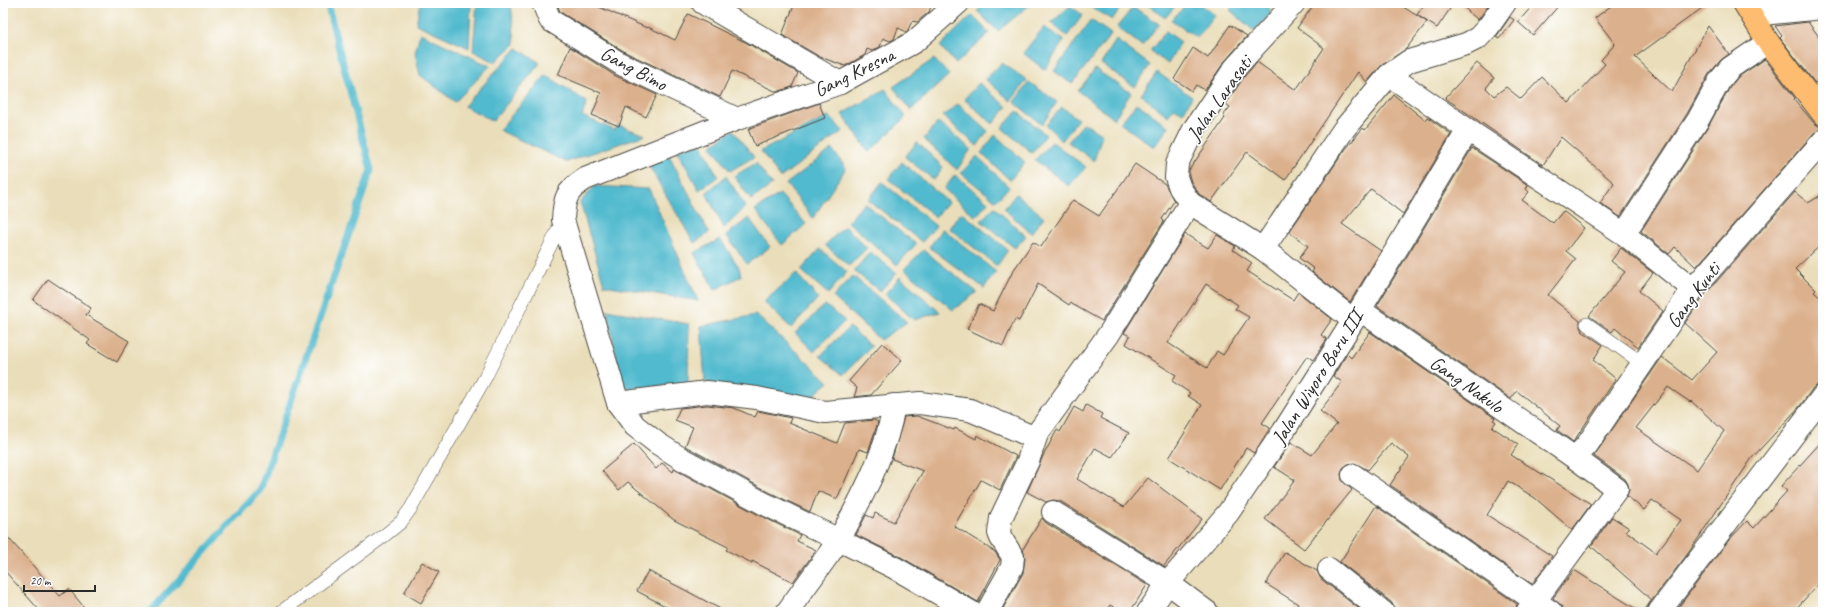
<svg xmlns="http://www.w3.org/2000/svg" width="1826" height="615" viewBox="0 0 1826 615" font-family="Caveat,sans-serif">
  <rect width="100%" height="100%" fill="#fff"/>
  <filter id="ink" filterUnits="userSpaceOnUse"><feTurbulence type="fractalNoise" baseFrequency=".025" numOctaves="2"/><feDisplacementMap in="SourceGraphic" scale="8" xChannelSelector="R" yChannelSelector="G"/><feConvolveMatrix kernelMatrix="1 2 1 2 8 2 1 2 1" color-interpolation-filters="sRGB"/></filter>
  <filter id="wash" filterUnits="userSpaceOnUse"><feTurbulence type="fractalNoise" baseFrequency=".012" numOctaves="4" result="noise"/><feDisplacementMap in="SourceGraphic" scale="16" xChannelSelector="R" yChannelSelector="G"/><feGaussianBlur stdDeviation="0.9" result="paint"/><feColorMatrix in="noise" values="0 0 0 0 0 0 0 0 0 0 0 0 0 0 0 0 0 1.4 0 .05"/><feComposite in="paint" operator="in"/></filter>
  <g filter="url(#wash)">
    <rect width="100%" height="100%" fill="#eadeba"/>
    <g fill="#51bace" stroke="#3e727c">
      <path d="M420 3H471L469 48 416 24Z"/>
      <path d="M477 3H511L515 44 495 62 473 51Z"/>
      <path d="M985 3H1032L998 31 977 11Z"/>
      <path d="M1083 3H1124L1112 20Z"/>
      <path d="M1145 3H1178L1165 18Z"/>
      <path d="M1188 3H1199L1215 15 1197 38 1171 20Z"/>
      <path d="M1235 3H1267L1271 13 1254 31 1230 10Z"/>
      <path d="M1070 6 1083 15 1067 36 1051 23Z"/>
      <path d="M1133 7 1159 24 1142 46 1117 27Z"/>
      <path d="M972 15 989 33 956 64 940 46Z"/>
      <path d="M1091 20 1111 34 1072 84 1054 71Z"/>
      <path d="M1044 27 1064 40 1045 70 1023 53Z"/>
      <path d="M1166 31 1181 42 1168 64 1150 51Z"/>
      <path d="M420 33 490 66 455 102 420 75 415 53Z"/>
      <path d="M1116 40 1150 65 1135 87 1101 64Z"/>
      <path d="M517 48 540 63 493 121 464 106Z"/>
      <path d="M934 59 949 75 911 110 893 87Z"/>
      <path d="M1002 63 1027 80 1011 101 985 79Z"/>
      <path d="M1095 69 1131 93 1114 119 1078 91Z"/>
      <path d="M1157 72 1192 97 1183 113 1174 108 1168 116 1141 95Z"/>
      <path d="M546 75 587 102 582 116 615 130 618 125 645 135 566 162 499 130Z"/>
      <path d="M1029 82 1057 102 1042 125 1014 102Z"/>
      <path d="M979 83 1007 107 993 124 964 99Z"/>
      <path d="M885 89 906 117 869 152 842 114Z"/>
      <path d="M1137 103 1169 127 1154 147 1120 123Z"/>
      <path d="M958 104 988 131 977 146 943 116Z"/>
      <path d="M1062 107 1078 119 1062 141 1046 125Z"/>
      <path d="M1017 111 1046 135 1032 153 1002 128Z"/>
      <path d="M829 116 843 131 780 178 761 151Z"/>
      <path d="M938 122 971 149 957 170 924 139Z"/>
      <path d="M1084 123 1102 135 1094 161 1068 142Z"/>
      <path d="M733 130 754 157 730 171 711 146Z"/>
      <path d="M995 135 1025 162 1010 180 981 153Z"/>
      <path d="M917 142 943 167 934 180 905 157Z"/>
      <path d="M1052 142 1086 167 1069 186 1035 160Z"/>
      <path d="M701 143 718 177 699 190 677 150Z"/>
      <path d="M832 149 846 168 813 218 786 184Z"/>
      <path d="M669 155 709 233 694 243 649 166Z"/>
      <path d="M977 156 1009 187 996 201 961 173Z"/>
      <path d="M902 162 948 202 936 217 888 179Z"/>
      <path d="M756 163 772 185 751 200 734 176Z"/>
      <path d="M955 175 988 202 976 217 944 189Z"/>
      <path d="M726 176 746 207 724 228 706 193Z"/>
      <path d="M882 182 936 226 922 242 868 200Z"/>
      <path d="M595 186 649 189 698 301 604 285 580 202Z"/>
      <path d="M780 194 806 224 782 245 755 210Z"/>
      <path d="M1016 194 1044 217 1031 233 1004 209Z"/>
      <path d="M864 203 916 244 897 265 848 222Z"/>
      <path d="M994 207 1026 236 1015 248 981 221Z"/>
      <path d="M961 212 1008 250 997 266 949 228Z"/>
      <path d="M749 218 770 247 747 264 726 235Z"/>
      <path d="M845 226 867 248 849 266 825 245Z"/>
      <path d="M943 229 996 272 984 288 929 247Z"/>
      <path d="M720 239 739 267 741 276 715 290 694 253Z"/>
      <path d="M820 249 847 272 828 294 801 270Z"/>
      <path d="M923 250 977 292 953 310 904 269Z"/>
      <path d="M870 252 897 273 880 291 854 271Z"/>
      <path d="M796 273 818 298 791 328 764 302Z"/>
      <path d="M853 276 907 322 880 340 833 297Z"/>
      <path d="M900 277 940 312 914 320 885 294Z"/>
      <path d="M825 305 845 321 814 352 795 333Z"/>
      <path d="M607 310 689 324 688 384 623 389Z"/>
      <path d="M756 315 829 382 808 400 705 382 701 326Z"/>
      <path d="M849 327 871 346 843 375 820 356Z"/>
    </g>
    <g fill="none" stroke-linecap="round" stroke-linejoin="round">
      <path stroke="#51bace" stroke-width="7" d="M150 612 260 490 371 170 327 3"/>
    </g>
    <g id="blocks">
      <g fill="#dbb08c" fill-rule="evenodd">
        <path d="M559 3H590L647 28 648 27 675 40 688 14 747 43 798 73 792 87 777 92 732 71 720 97 627 53 560 12 558 6Z"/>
        <path d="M795 3H932L929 12 917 22 912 21 907 32 898 28 894 39 890 41 883 38 880 47 872 51 867 49 865 55 845 66 820 57 782 35Z"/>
        <path d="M1315 3H1397L1427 22 1406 49 1382 65 1367 82 1358 72 1285 180 1247 152 1211 202 1199 194 1191 182 1189 175V170L1225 118 1223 116 1230 107 1226 104 1244 77 1257 62 1296 90 1324 48 1297 28Z"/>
        <path d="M1425 3H1454L1437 28 1417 15Z"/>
        <path d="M1459 3H1490L1478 20Z"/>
        <path d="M1535 3H1561L1533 35 1518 22Z"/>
        <path d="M1615 3H1709L1635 57 1672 92 1708 26 1729 54 1721 60 1709 74 1687 114 1620 217 1600 203 1614 183 1561 137 1543 165 1445 98 1477 63 1494 78 1486 88 1494 96 1506 87 1521 99 1542 77 1569 103 1605 64 1601 60 1615 44 1595 18Z"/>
        <path d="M1510 17 1514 20 1499 39 1496 37Z"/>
        <path d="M1808 22 1823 42V76L1815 83 1780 38 1782 36 1775 26Z"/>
        <path d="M1230 25 1247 36 1225 61 1205 90 1196 85 1192 91 1174 79 1193 48 1208 58Z"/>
        <path d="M570 47 614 75 657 95 646 117 626 107 619 126 592 115 601 93 558 75Z"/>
        <path d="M1765 59 1795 98 1794 99 1813 122 1823 129 1814 133 1696 267 1675 247 1669 254 1641 231 1708 127 1730 87 1738 77Z"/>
        <path d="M1394 95 1425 120 1427 117 1451 134 1403 214 1371 189 1342 224 1381 251 1350 302 1312 272 1314 269 1299 258 1308 246 1289 232 1345 150 1363 128 1365 130Z"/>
        <path d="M819 103 825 118 755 146 748 129Z"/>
        <path d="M1472 148 1528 185 1526 189 1529 192 1522 200 1553 223 1563 211 1584 228 1566 251 1576 259 1548 295 1580 321V327L1582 331 1603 345 1593 360 1616 379 1573 442 1557 430 1560 426 1517 391 1511 399 1377 306Z"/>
        <path d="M1135 164 1165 184 1174 201 1162 219 1164 221 1102 321 1070 303 1069 305 1038 284 1019 321 1015 319 1003 346 967 329 979 304 993 311 1013 271 1033 242 1041 247 1073 200 1099 216Z"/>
        <path d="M1795 192 1808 203 1823 194V243L1795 269 1816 290 1814 292 1823 300V384L1818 385 1813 388 1800 406 1752 458 1689 552 1649 604 1647 612H1643L1652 600 1591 546 1612 517 1629 528 1626 531 1656 553 1681 520 1652 500 1644 510 1627 496 1629 490 1628 484 1625 479 1594 456 1662 357 1692 380 1717 352 1685 323 1703 297ZM1668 387 1690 402 1691 401 1724 431 1697 470 1636 428Z"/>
        <path d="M1185 234 1208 248 1217 235 1235 246 1233 250 1252 263 1247 271 1293 300 1298 292 1332 319 1321 335 1327 339 1313 360 1307 356 1262 423 1270 428 1254 453 1246 448 1220 490 1169 458 1202 405 1188 396 1190 393 1172 381 1176 375 1126 344 1130 336 1124 333ZM1206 284 1238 305 1235 309 1249 317 1223 355 1217 351 1207 368 1168 343Z"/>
        <path d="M1621 248 1653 273 1639 291 1663 311 1638 347 1615 328 1612 332 1589 316 1625 272 1611 261Z"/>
        <path d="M48 279 91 308 86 315 129 341 117 362 87 344 90 340 33 300Z"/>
        <path d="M1370 332 1495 418 1493 420 1496 422 1492 427 1518 444 1511 455 1591 504 1572 530 1535 498 1508 481 1487 515 1552 556 1532 584 1390 485 1409 457 1391 443 1368 470 1354 463 1348 464 1343 468 1341 474 1342 480 1352 490 1304 549 1265 519 1295 480 1274 467 1291 442 1312 455 1337 424 1320 411 1342 382 1333 376 1347 354 1351 358Z"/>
        <path d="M882 343 902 360 871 395 854 397 857 388 849 381Z"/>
        <path d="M707 405 734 408 755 417 758 411 791 418 789 423 837 443 845 423 874 420 878 422 868 452 859 449 837 499 818 491 810 512 769 492 685 446 693 427 675 420 680 408Z"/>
        <path d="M1086 405 1102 414 1100 418 1129 433 1112 457 1095 448 1077 479 1124 507 1148 478 1202 519 1164 566 1060 501 1053 500 1046 502 1027 492 1043 456 1057 430 1060 432 1074 407 1083 412Z"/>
        <path d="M917 416 954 430 955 428 976 439 977 435 1016 456 1000 490 981 480 954 526 995 552 1000 560 978 602 901 557 856 535 866 515 873 518 875 513 894 522 923 471 892 459 904 417Z"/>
        <path d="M1823 440V579L1793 612H1675L1728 541 1747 521 1754 528 1787 491 1781 486Z"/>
        <path d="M634 444 656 469 662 463 673 472 674 469 757 514 800 535 797 541 816 550 793 582 752 561V563L726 550 728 547 674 520 628 482 619 490 602 471Z"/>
        <path d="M1376 506 1517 604 1515 612H1395L1394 607 1391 602 1340 562Z"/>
        <path d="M1042 518 1046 523 1147 585 1130 612H1122L1110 605 1105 612H1001L1023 573 1025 558 1023 549Z"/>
        <path d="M3 532 60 596 69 589 88 612H41L3 569Z"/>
        <path d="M1285 552 1317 571 1321 579 1363 612H1293L1298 604 1266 584Z"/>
        <path d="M422 562 439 572 421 603 404 593Z"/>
        <path d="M1574 570 1641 612H1563L1562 606 1553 598Z"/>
        <path d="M648 571 683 589 726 612H676L637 591Z"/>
      </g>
    </g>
  </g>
  <g filter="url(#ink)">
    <use href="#blocks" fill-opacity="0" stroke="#484640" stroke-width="1"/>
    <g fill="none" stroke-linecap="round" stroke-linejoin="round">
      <defs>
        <g id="service">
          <path d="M1587 324 1643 364"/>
          <path d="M281 612 385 535 401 522 411 508 485 378 563 220"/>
        </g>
        <g id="minor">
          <path d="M543 3 550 20 621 64 737 119"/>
          <path d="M703 3 840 83"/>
          <path d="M1294 3 1234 69 1194 129 1177 164 1176 177 1180 188 1190 203 1263 249 1353 320"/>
          <path d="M1752 15 1823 8"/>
          <path d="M1389 75 1468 130 1624 234 1693 289"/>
          <path d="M1624 234 1698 120 1720 80 1730 68 1768 42"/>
          <path d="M1263 249 1344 129 1389 75 1409 61 1466 44 1478 38 1489 26 1505 3"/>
          <path d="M1360 310 1575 458 1617 489 1527 612"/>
          <path d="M618 403 707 392 757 398 825 412 920 403 970 410 1026 434 1033 436 1037 434 1109 334 1190 203"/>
          <path d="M894 405C887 452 861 499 839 540L763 503 682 459 657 443 635 426 618 403 563 220C564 199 566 191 585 179L737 119 840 83 914 42 958 3"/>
          <path d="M1575 458 1587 445 1693 289 1823 141"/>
          <path d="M1353 475 1551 612"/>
          <path d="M1053 512 1168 583 1207 612"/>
          <path d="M1329 569 1383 612"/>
          <path d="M787 612 839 540 895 568 971 612"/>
          <path d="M987 612 1012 567 1013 557 1001 538 999 533 1001 518 1028 461 1037 434"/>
          <path d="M1148 612 1168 583 1228 513 1283 432 1360 310 1468 130"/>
          <path d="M1659 612 1823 396"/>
        </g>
        <path id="trunk" d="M1744 3 1768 42 1823 114"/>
      </defs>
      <use href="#service" stroke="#484640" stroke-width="14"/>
      <use href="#minor" stroke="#484640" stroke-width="24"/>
      <use href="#trunk" stroke="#484640" stroke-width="24"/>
      <use href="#service" stroke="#fff" stroke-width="13"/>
      <use href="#minor" stroke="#fff" stroke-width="22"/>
      <use href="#trunk" stroke="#fdbc6f" stroke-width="22"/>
    </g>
  </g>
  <g text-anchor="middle" stroke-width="3.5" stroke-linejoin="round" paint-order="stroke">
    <g font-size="20" fill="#2b2b2b" stroke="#fff">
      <text transform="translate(634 68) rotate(28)" y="7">Gang Bimo</text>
      <text transform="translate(854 72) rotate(-26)" y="7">Gang Kresna</text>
      <text transform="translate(1219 98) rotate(-55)" y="7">Jalan Larasati</text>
      <text transform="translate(1693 295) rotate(-53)" y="7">Gang Kunti</text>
      <text transform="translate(1317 377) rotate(-58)" y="7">Jalan Wiyoro Baru III</text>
      <text transform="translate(1467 384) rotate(35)" y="7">Gang Nakulo</text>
    </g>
  </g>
  <rect width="1826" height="615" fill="none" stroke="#fff" stroke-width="16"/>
  <path d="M24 585v6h71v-6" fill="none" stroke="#2b2b2b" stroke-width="2"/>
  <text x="30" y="585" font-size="12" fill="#2b2b2b" stroke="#ffffff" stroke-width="3" paint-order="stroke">20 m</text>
</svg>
